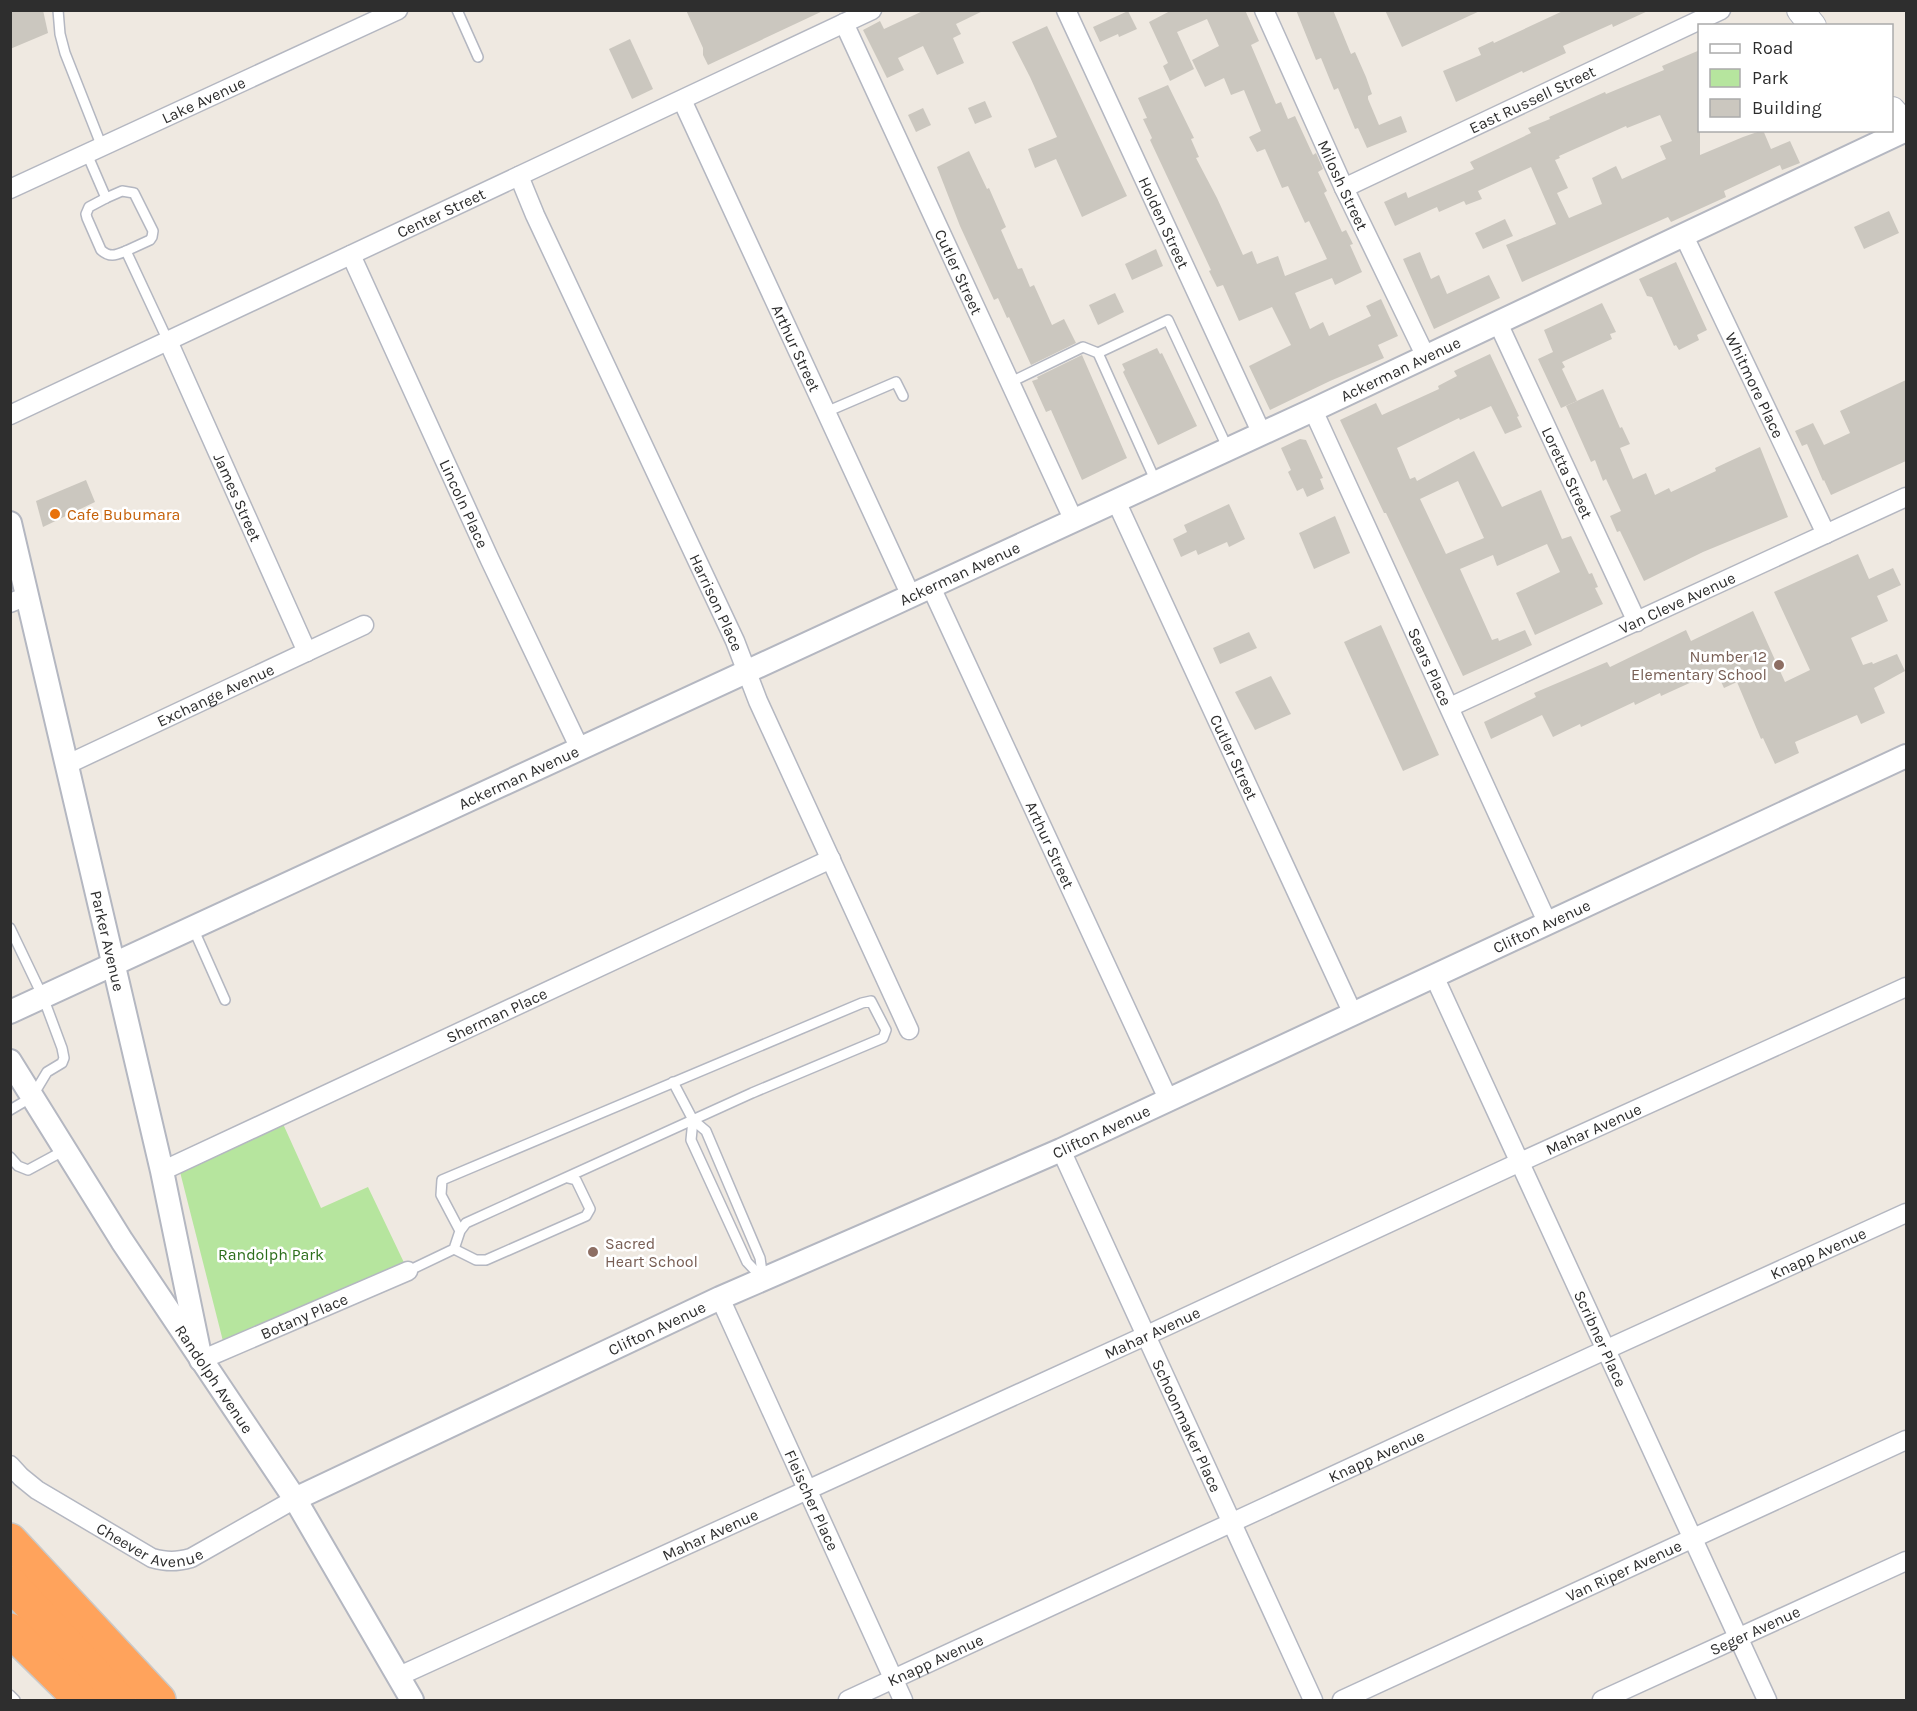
<svg xmlns="http://www.w3.org/2000/svg" width="1917" height="1711" viewBox="0 0 1917 1711" font-family="Karla,sans-serif">
  <rect width="100%" height="100%" fill="#efe9e1"/>
  <path fill="#b6e59e" d="M279 1115 321 1208 368 1187 408 1271 225 1349 178 1164Z"/>
  <g fill="#cbc7bf" fill-rule="evenodd">
    <path d="M10 10H43L48 33 10 49Z"/>
    <path d="M686 10H825L708 65 703 55V48Z"/>
    <path d="M925 10H985L956 24 961 34 953 38 964 63 937 75 923 46 898 58 904 70 887 78 863 30 880 21 884 29Z"/>
    <path d="M1172 10H1245L1259 41 1251 45 1276 104 1281 102 1288 119 1295 116 1313 155 1316 153 1323 169 1318 172 1327 191 1324 193 1342 232 1346 230 1353 244 1350 245 1362 272 1335 285 1332 278 1295 293 1310 329 1323 322 1329 336 1371 316 1366 306 1381 299 1398 336 1378 345 1384 358 1330 381 1270 410 1249 366 1291 345 1272 307 1239 321 1223 285 1217 287 1209 271 1211 270 1150 140 1152 138 1143 119 1147 118 1138 98 1168 85 1194 138 1191 139 1199 157 1196 158 1217 198 1243 255 1252 251 1257 264 1278 256 1285 276 1327 259 1309 221 1305 223 1288 186 1282 188 1265 149 1257 152 1249 137 1261 131 1244 90 1231 95 1224 78 1205 87 1192 60 1219 46 1207 19 1177 32 1194 69 1170 81 1163 66 1168 63 1149 22Z"/>
    <path d="M1296 10H1333L1351 54 1355 52 1366 77 1372 94 1368 96V99L1379 125 1401 116 1407 132 1367 148 1358 128 1355 129 1338 88 1334 90 1321 58 1316 60Z"/>
    <path d="M1385 10H1482L1402 47Z"/>
    <path d="M1565 10H1650L1613 27 1612 24 1563 46 1566 53 1523 73 1522 71 1456 102 1443 71 1481 55 1478 48 1493 41 1494 43Z"/>
    <path d="M1128 11 1137 29 1119 37 1118 34 1100 42 1093 27Z"/>
    <path d="M1047 26 1127 196 1082 217 1056 159 1035 168 1028 149 1057 137 1030 77 1012 42Z"/>
    <path d="M630 39 653 89 632 99 609 49Z"/>
    <path d="M1700 50V155L1743 137 1763 130 1771 149 1790 141 1800 163 1782 170 1780 165 1724 191 1726 197 1671 222 1668 217 1522 282 1506 245 1556 224 1531 167 1478 191 1482 199 1466 205 1464 201 1439 212 1437 207 1395 226 1384 202 1406 192 1408 198 1474 169 1470 162 1531 133 1528 128 1550 119 1549 117 1605 92 1606 94 1664 70 1662 66ZM1660 115 1672 141 1660 146 1666 159 1622 179 1616 166 1592 178 1602 204 1569 218 1557 193 1568 188 1555 160 1560 158 1559 156 1626 126 1627 128Z"/>
    <path d="M985 101 992 117 975 124 968 108Z"/>
    <path d="M923 108 931 125 916 132 908 115Z"/>
    <path d="M969 151 987 189 989 188 1006 227 1001 230 1018 269 1022 268 1030 287 1034 285 1052 325 1064 319 1076 343 1031 365 1009 317 1007 318 998 298 994 300 960 226 937 167Z"/>
    <path d="M1889 211 1899 233 1864 249 1854 227Z"/>
    <path d="M1505 219 1513 236 1483 249 1475 233Z"/>
    <path d="M1156 249 1163 266 1132 280 1125 264Z"/>
    <path d="M1420 252 1431 279 1439 275 1447 294 1489 275 1500 298 1434 329 1403 259Z"/>
    <path d="M1676 262 1707 330 1697 335 1699 340 1679 350 1676 345 1674 346 1652 297 1647 296 1639 279Z"/>
    <path d="M1115 293 1124 312 1098 325 1089 305Z"/>
    <path d="M1602 303 1616 332 1610 334 1612 339 1562 362 1565 367 1562 369 1577 401 1561 408 1538 359 1553 352 1544 330Z"/>
    <path d="M1157 348 1160 354 1162 353 1197 426 1158 445 1123 372 1125 370 1122 364Z"/>
    <path d="M1490 354 1519 416 1517 417 1522 427 1505 434 1491 406 1460 420 1459 418 1397 448 1410 479 1415 477 1417 481 1474 451 1502 507 1541 490 1562 539 1571 536 1589 574 1592 573 1598 587 1595 588 1603 604 1535 635 1516 593 1560 572 1547 544 1497 566 1493 555 1460 569 1492 640 1498 638 1499 641 1525 630 1532 645 1463 676 1386 513H1384L1340 420 1376 403 1382 415 1439 389 1438 386 1457 376 1454 371ZM1458 481 1484 538 1446 554 1420 499Z"/>
    <path d="M1082 355 1127 458 1082 480 1051 410 1046 412 1032 381 1038 379 1037 377Z"/>
    <path d="M1906 380V461L1831 495 1824 480 1823 481 1807 444 1802 446 1795 431 1813 423 1824 445 1850 433 1840 411Z"/>
    <path d="M1603 389 1620 428 1622 427 1630 444 1620 448 1633 479 1646 473 1655 495 1669 488 1671 492 1716 471 1715 468 1760 447 1788 517 1703 552 1644 581 1620 531 1617 532 1610 516 1621 511 1606 479 1603 481 1595 460 1591 462 1566 406Z"/>
    <path d="M1300 439 1306 440 1323 478 1320 479 1324 489 1307 497 1303 488 1297 491 1288 472 1291 470 1281 448Z"/>
    <path d="M86 480 95 502 43 527 36 501Z"/>
    <path d="M1229 504 1245 539 1229 547 1227 542 1198 555 1196 550 1181 557 1173 539 1187 532 1184 525Z"/>
    <path d="M1335 516 1350 553 1314 569 1299 533Z"/>
    <path d="M1858 554 1869 579 1893 568 1901 585 1877 596 1888 621 1851 638 1863 665 1872 662 1873 664 1897 654 1905 671 1874 688 1885 713 1861 724 1857 715 1795 742 1799 753 1775 764 1763 738 1761 739 1737 682 1724 688 1717 673 1695 683 1694 681 1661 696 1660 693 1635 705 1634 702 1581 727 1580 724 1553 737 1542 715 1491 739 1484 722 1536 697 1534 693 1607 662 1610 667 1686 630 1691 641 1753 611 1785 682 1810 670 1774 592Z"/>
    <path d="M1381 625 1439 755 1403 771 1344 642Z"/>
    <path d="M1249 632 1257 648 1220 664 1213 648Z"/>
    <path d="M1271 676 1291 714 1255 730 1235 692Z"/>
  </g>
  <g fill="none" stroke-linecap="round" stroke-linejoin="round">
    <defs>
      <g id="service">
        <path d="M58 10 60 34 65 53 102 147"/>
        <path d="M457 10 478 57"/>
        <path d="M87 154 106 198 122 191 134 193 153 231 152 237 150 240 126 251 168 341"/>
        <path d="M106 198 89 207 86 214 87 218 101 250C110 258 116 255 126 251"/>
        <path d="M1098 353 1168 320 1228 449"/>
        <path d="M1009 383 1083 347 1098 353 1156 482"/>
        <path d="M826 412 896 382 903 396"/>
        <path d="M10 928 43 997 62 1048 64 1058 62 1063 47 1072 32 1097 10 1110"/>
        <path d="M193 928 225 1000"/>
        <path d="M673 1082 693 1120 706 1131 760 1258 763 1279"/>
        <path d="M693 1120 691 1140 747 1262 763 1279"/>
        <path d="M10 1157 18 1166 28 1170 65 1150"/>
        <path d="M454 1249 476 1260H486L586 1216 590 1209 576 1180 568 1178"/>
        <path d="M408 1271 454 1249 460 1231 466 1223 752 1093 883 1038 886 1030 871 1001 862 1003 442 1180 441 1195 460 1231"/>
        <path d="M10 1695 15 1700"/>
      </g>
      <g id="minor">
        <path id="s1" d="M1066 10 1262 434"/>
        <path id="s2" d="M1264 10 1344 188 1426 357"/>
        <path id="s3" d="M844 23 1074 521"/>
        <path id="s4" d="M682 100 911 596"/>
        <path id="s5" d="M519 176 535 215 735 641 758 701 909 1030"/>
        <path id="s6" d="M1344 188 1721 10"/>
        <path id="s7" d="M10 189 398 10"/>
        <path id="s8" d="M1684 236 1826 534"/>
        <path id="s9" d="M351 255 490 560 580 749"/>
        <path id="s10" d="M1498 323 1637 622"/>
        <path id="s11" d="M168 341 307 652"/>
        <path id="s12" d="M1313 410 1548 924"/>
        <path id="s13" d="M10 415 872 10"/>
        <path id="s14" d="M1116 501 1353 1014"/>
        <path id="s15" d="M931 587 1169 1101"/>
        <path d="M10 603 27 596"/>
        <path id="s16" d="M1450 707 1906 497"/>
        <path id="s17" d="M66 765 364 625"/>
        <path id="s18" d="M1434 976 1767 1700"/>
        <path id="s19" d="M1061 1150 1313 1700"/>
        <path id="s20" d="M162 1171 831 859"/>
        <path id="s21" d="M720 1298 903 1700"/>
        <path id="s22" d="M201 1360 408 1271"/>
        <path id="s23" d="M10 1465 21 1477 37 1490 152 1558C167 1562 176 1562 191 1558L295 1499"/>
        <path id="s24" d="M397 1677 1145 1336 1518 1163 1906 987"/>
        <path id="s25" d="M848 1700 1605 1350 1906 1213"/>
        <path id="s26" d="M1342 1700 1906 1440"/>
        <path id="s27" d="M1602 1700 1906 1561"/>
      </g>
      <g id="tertiary">
        <path id="s28" d="M10 523 162 1171 201 1360"/>
        <path id="s29" d="M10 1012 1313 410 1906 130"/>
        <path id="s30" d="M10 1061 122 1241 295 1499 412 1700"/>
        <path id="s31" d="M295 1499 720 1298 1061 1150 1906 756"/>
      </g>
      <g id="secondary">
        <path d="M1800 10 1813 26"/>
        <path d="M1892 110 1906 126"/>
      </g>
      <g id="motorway">
        <path d="M10 1540 159 1700"/>
        <path d="M10 1583 119 1700"/>
        <path d="M10 1630 81 1700"/>
      </g>
    </defs>
    <use href="#service" stroke="#b4b7c1" stroke-width="12"/>
    <use href="#minor" stroke="#b4b7c1" stroke-width="21"/>
    <use href="#tertiary" stroke="#b4b7c1" stroke-width="26"/>
    <use href="#secondary" stroke="#b4b7c1" stroke-width="28"/>
    <use href="#motorway" stroke="#c9c9c9" stroke-width="36"/>
    <use href="#service" stroke="#fff" stroke-width="9"/>
    <use href="#minor" stroke="#fff" stroke-width="18"/>
    <use href="#tertiary" stroke="#fff" stroke-width="22"/>
    <use href="#secondary" stroke="#fff" stroke-width="26"/>
    <use href="#motorway" stroke="#ffa35c" stroke-width="33"/>
  </g>
  <circle fill="#e8710a" stroke="#fff" stroke-width="2" cx="55" cy="514" r="6"/>
  <g fill="#8d6e63" stroke="#fff" stroke-width="2">
    <circle cx="1779" cy="665" r="6"/>
    <circle cx="593" cy="1252" r="6"/>
  </g>
  <g text-anchor="middle" stroke-width="5" stroke-linejoin="round" paint-order="stroke">
    <g font-size="16" fill="#2e2e2e" stroke="#fff">
      <text dy="6" stroke="none"><textPath href="#s6" startOffset="208">East Russell Street</textPath></text>
      <text dy="6" stroke="none"><textPath href="#s7" startOffset="213">Lake Avenue</textPath></text>
      <text dy="6" stroke="none"><textPath href="#s2" startOffset="192">Milosh Street</textPath></text>
      <text dy="6" stroke="none"><textPath href="#s13" startOffset="476">Center Street</textPath></text>
      <text dy="6" stroke="none"><textPath href="#s1" startOffset="234">Holden Street</textPath></text>
      <text dy="6" stroke="none"><textPath href="#s3" startOffset="274">Cutler Street</textPath></text>
      <text dy="6" stroke="none"><textPath href="#s4" startOffset="273">Arthur Street</textPath></text>
      <text dy="6" stroke="none"><textPath href="#s29" startOffset="1532">Ackerman Avenue</textPath></text>
      <text dy="6" stroke="none"><textPath href="#s8" startOffset="165">Whitmore Place</textPath></text>
      <text dy="6" stroke="none"><textPath href="#s10" startOffset="165">Loretta Street</textPath></text>
      <text dy="6" stroke="none"><textPath href="#s11" startOffset="171">James Street</textPath></text>
      <text dy="6" stroke="none"><textPath href="#s9" startOffset="273">Lincoln Place</textPath></text>
      <text dy="6" stroke="none"><textPath href="#s29" startOffset="1046">Ackerman Avenue</textPath></text>
      <text dy="6" stroke="none"><textPath href="#s5" startOffset="470">Harrison Place</textPath></text>
      <text dy="6" stroke="none"><textPath href="#s16" startOffset="250">Van Cleve Avenue</textPath></text>
      <text dy="6" stroke="none"><textPath href="#s12" startOffset="282">Sears Place</textPath></text>
      <text dy="6" stroke="none"><textPath href="#s17" startOffset="165">Exchange Avenue</textPath></text>
      <text dy="6" stroke="none"><textPath href="#s14" startOffset="282">Cutler Street</textPath></text>
      <text dy="6" stroke="none"><textPath href="#s29" startOffset="560">Ackerman Avenue</textPath></text>
      <text dy="6" stroke="none"><textPath href="#s15" startOffset="284">Arthur Street</textPath></text>
      <text dy="6" stroke="none"><textPath href="#s31" startOffset="1372">Clifton Avenue</textPath></text>
      <text dy="6" stroke="none"><textPath href="#s28" startOffset="429">Parker Avenue</textPath></text>
      <text dy="6" stroke="none"><textPath href="#s20" startOffset="369">Sherman Place</textPath></text>
      <text dy="6" stroke="none"><textPath href="#s24" startOffset="1316">Mahar Avenue</textPath></text>
      <text dy="6" stroke="none"><textPath href="#s31" startOffset="886">Clifton Avenue</textPath></text>
      <text dy="6" stroke="none"><textPath href="#s25" startOffset="1068">Knapp Avenue</textPath></text>
      <text dy="6" stroke="none"><textPath href="#s22" startOffset="112">Botany Place</textPath></text>
      <text dy="6" stroke="none"><textPath href="#s31" startOffset="400">Clifton Avenue</textPath></text>
      <text dy="6" stroke="none"><textPath href="#s24" startOffset="830">Mahar Avenue</textPath></text>
      <text dy="6" stroke="none"><textPath href="#s18" startOffset="399">Scribner Place</textPath></text>
      <text dy="6" stroke="none"><textPath href="#s30" startOffset="378">Randolph Avenue</textPath></text>
      <text dy="6" stroke="none"><textPath href="#s19" startOffset="303">Schoonmaker Place</textPath></text>
      <text dy="6" stroke="none"><textPath href="#s25" startOffset="582">Knapp Avenue</textPath></text>
      <text dy="6" stroke="none"><textPath href="#s21" startOffset="222">Fleischer Place</textPath></text>
      <text dy="6" stroke="none"><textPath href="#s24" startOffset="344">Mahar Avenue</textPath></text>
      <text dy="6" stroke="none"><textPath href="#s23" startOffset="165">Cheever Avenue</textPath></text>
      <text dy="6" stroke="none"><textPath href="#s26" startOffset="310">Van Riper Avenue</textPath></text>
      <text dy="6" stroke="none"><textPath href="#s27" startOffset="168">Seger Avenue</textPath></text>
      <text dy="6" stroke="none"><textPath href="#s25" startOffset="96">Knapp Avenue</textPath></text>
    </g>
    <g font-size="16" fill="#c56008" stroke="#fff" text-anchor="start">
      <text x="67" y="520">Cafe Bubumara</text>
    </g>
    <g font-size="16" fill="#785e54" stroke="#fff" text-anchor="end">
      <text x="1767" y="662">Number 12<tspan x="1767" dy="18">Elementary School</tspan></text>
      <text x="605" y="1249" text-anchor="start">Sacred<tspan x="605" dy="18">Heart School</tspan></text>
    </g>
    <g font-size="16" fill="#2c6e1b" stroke="#fff">
      <text x="271" y="1260">Randolph Park</text>
    </g>
  </g>
  <rect width="1917" height="1711" fill="none" stroke="#2e2e2e" stroke-width="24"/>
  <rect x="1698" y="24" width="195" height="108" fill="#ffffff" stroke="#ababab" stroke-width="1.5"/>
  <rect x="1710" y="44" width="30" height="9" fill="#ffffff" stroke="#ababab" stroke-width="1.5"/>
  <text x="1752" y="54" font-size="18" fill="#2e2e2e">Road</text>
  <rect x="1710" y="69" width="30" height="18" fill="#b6e59e" stroke="#ababab" stroke-width="1.5"/>
  <text x="1752" y="84" font-size="18" fill="#2e2e2e">Park</text>
  <rect x="1710" y="99" width="30" height="18" fill="#cbc7bf" stroke="#ababab" stroke-width="1.5"/>
  <text x="1752" y="114" font-size="18" fill="#2e2e2e">Building</text>
</svg>
